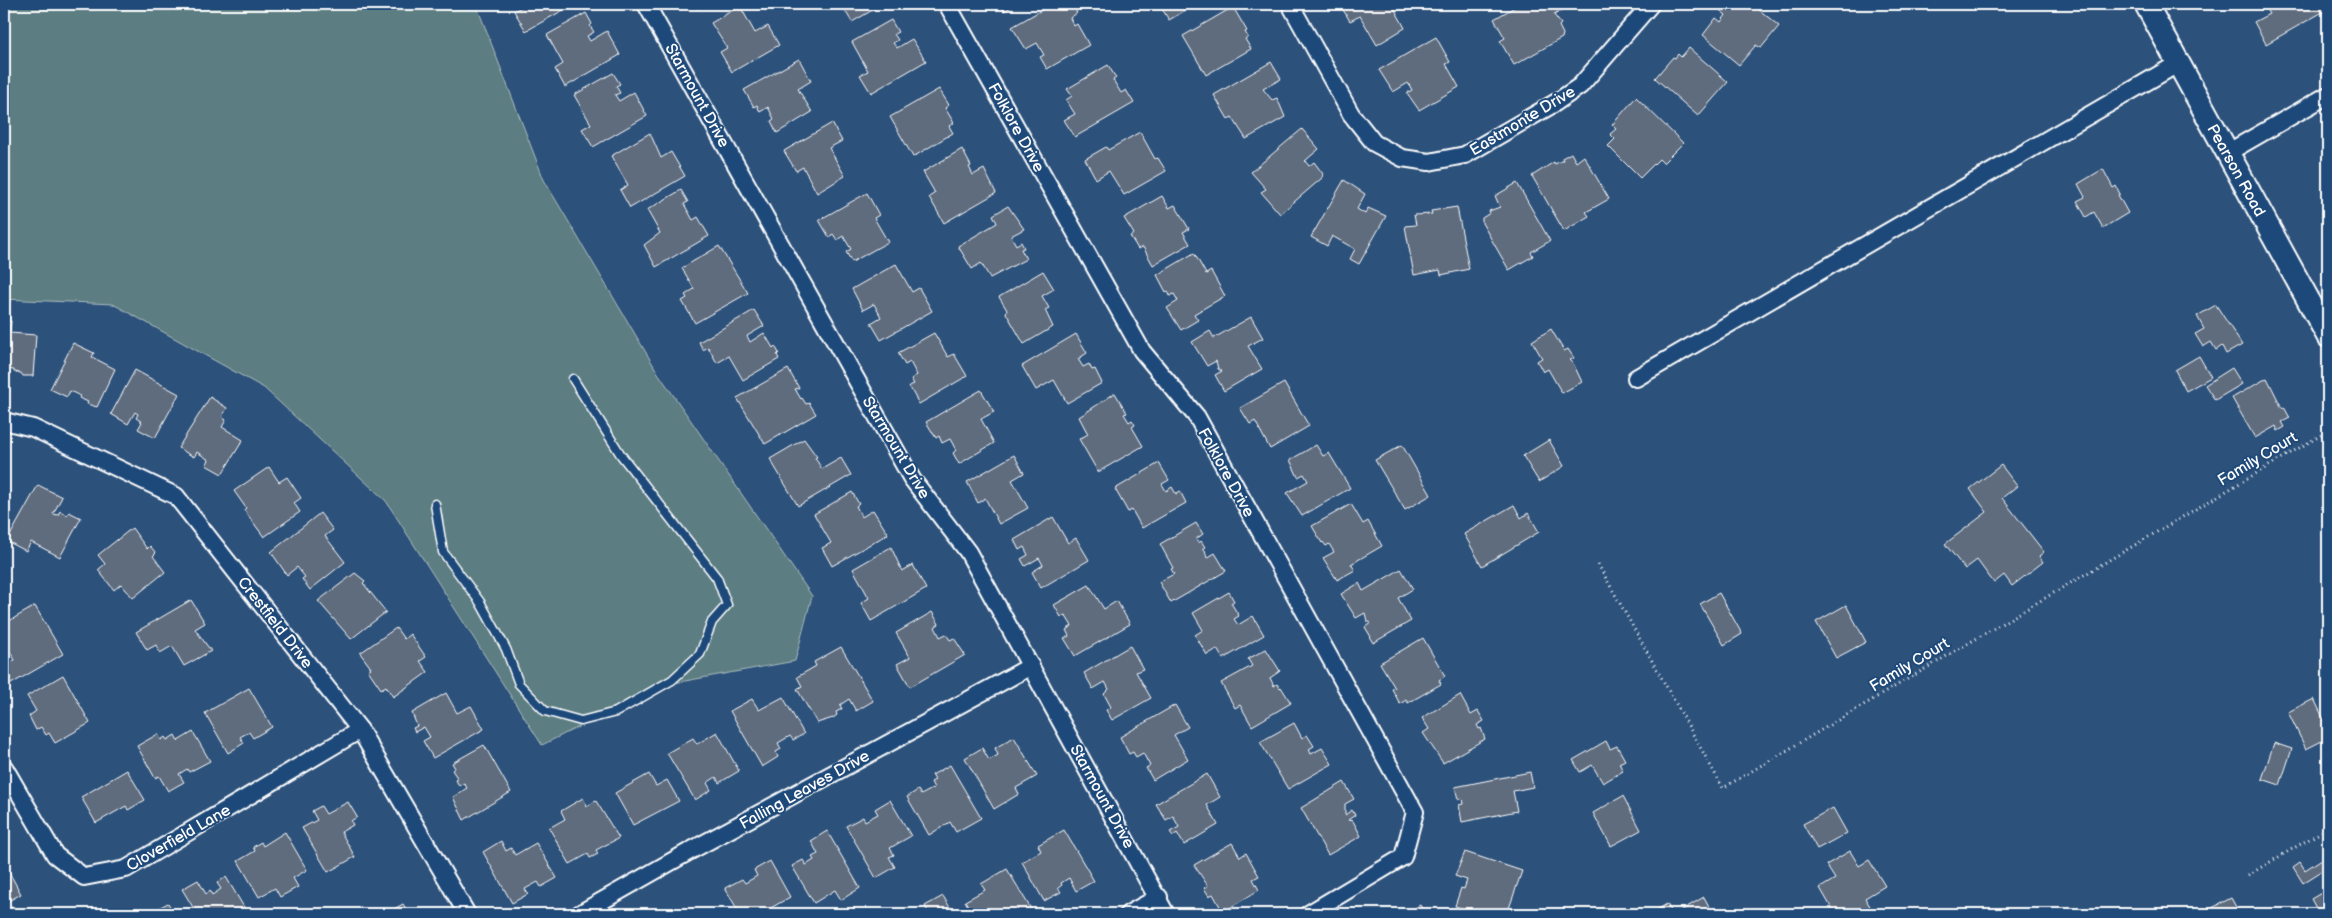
<svg xmlns="http://www.w3.org/2000/svg" width="2332" height="918" viewBox="0 0 2332 918" font-family="'Balsamiq Sans',sans-serif">
  <rect width="100%" height="100%" fill="#2c517b"/>
  <filter id="ink" filterUnits="userSpaceOnUse"><feTurbulence type="fractalNoise" baseFrequency=".02" numOctaves="2"/><feDisplacementMap in="SourceGraphic" scale="10" xChannelSelector="R" yChannelSelector="G"/><feConvolveMatrix kernelMatrix="1 2 1 2 8 2 1 2 1" color-interpolation-filters="sRGB"/></filter>
  <g filter="url(#ink)">
    <path fill="#5c7d81" stroke="#aebec0" d="M4 4H476L544 180 658 373 812 596 795 661 663 685 542 745 386 501 264 388 113 304 4 299Z"/>
    <g fill="#5f6c7e" stroke="#fff">
      <path d="M526 4H574L526 31 514 11Z"/>
      <path d="M694 4H707L697 9Z"/>
      <path d="M841 4H883L852 22Z"/>
      <path d="M1000 4H1017L1004 11Z"/>
      <path d="M1052 4H1072L1077 13 1070 18 1074 26 1077 24 1089 45 1047 69 1040 57 1044 55 1037 43 1026 49 1012 27Z"/>
      <path d="M1159 4H1196L1169 20Z"/>
      <path d="M1342 4H1402L1394 8 1405 28 1377 45 1360 16 1350 21 1340 5Z"/>
      <path d="M1520 4H1561L1564 9 1554 15 1561 24 1559 26 1563 34 1562 38 1514 65 1500 41 1505 38 1494 19Z"/>
      <path d="M1712 4H1752L1779 26 1761 48 1756 45 1739 65 1703 35 1716 18 1721 22 1726 15Z"/>
      <path d="M2263 4H2328V9L2266 44 2254 22 2269 14Z"/>
      <path d="M740 6 755 33 768 26 779 45 732 72 720 52 727 48 711 23Z"/>
      <path d="M1233 7 1247 31 1245 32 1248 37 1245 39 1251 49 1206 75 1183 36Z"/>
      <path d="M586 13 592 24 590 26 594 32 587 36 590 41 607 31 620 55 565 87 555 69 563 64 547 35Z"/>
      <path d="M891 20 898 32 894 34 898 40 893 43 897 48 912 39 926 61 871 93 860 75 868 71 852 42Z"/>
      <path d="M1436 37 1450 62 1446 64 1459 87 1419 110 1407 93 1412 90 1408 83 1393 92 1379 70Z"/>
      <path d="M1689 48 1728 82 1698 116 1655 78 1673 57 1675 58 1678 54 1681 57Z"/>
      <path d="M799 59 811 81 798 89 812 112 777 133 771 121 774 119 768 107 760 112 757 105 754 107 744 90Z"/>
      <path d="M1271 62 1281 79 1263 89 1272 100 1277 98 1285 117 1246 139 1232 117 1228 119 1214 95Z"/>
      <path d="M1108 65 1116 78 1113 80 1121 93 1126 90 1134 103 1075 137 1064 120 1075 114 1066 100 1072 96 1067 89Z"/>
      <path d="M613 73 620 84 616 86 620 93 615 95 619 101 634 92 647 116 593 147 582 129 591 124 574 95Z"/>
      <path d="M939 89 949 105 945 108 954 123 949 126 953 133 913 157 890 117Z"/>
      <path d="M1636 97 1683 143 1663 163 1659 159 1640 178 1608 146 1615 139 1610 134 1616 129 1612 125Z"/>
      <path d="M832 123 842 141 829 148 845 176 817 193 803 167 796 171 784 151Z"/>
      <path d="M1302 129 1319 149 1305 161 1309 166 1314 162 1323 174 1322 178 1280 214 1261 192 1266 189 1251 172Z"/>
      <path d="M1140 132 1155 159 1158 158 1166 171 1124 195 1109 171 1096 179 1085 159 1106 147 1108 150Z"/>
      <path d="M650 133 661 158 671 152 685 176 630 208 620 190 628 185 611 156Z"/>
      <path d="M962 149 971 166 969 167 973 175 984 169 996 193 944 223 929 197 935 193 923 172Z"/>
      <path d="M1571 153 1576 162 1584 156 1609 199 1586 212 1589 216 1564 231 1532 176 1554 162 1555 164 1563 160 1562 158Z"/>
      <path d="M2103 169 2113 188 2116 186 2120 194 2118 195 2128 213 2103 228 2094 212 2086 217 2077 201 2085 197 2078 184Z"/>
      <path d="M1344 180 1365 194 1357 209 1365 214 1368 208 1386 216 1359 264 1350 259 1355 249 1332 236 1327 246 1311 237Z"/>
      <path d="M1517 183 1550 241 1531 252 1533 256 1509 270 1482 223V218L1490 213 1489 211 1500 207 1495 196Z"/>
      <path d="M681 190 688 202 684 204 693 220 698 217 709 236 656 267 644 245 660 233 647 210Z"/>
      <path d="M867 193 879 215 874 218 888 242 852 262 846 252 851 249 843 236 837 240 833 234 829 237 819 220Z"/>
      <path d="M1162 196 1169 208 1175 205 1189 229 1183 232 1190 244 1153 265 1143 247 1138 249 1130 236 1134 234 1124 218Z"/>
      <path d="M1008 206 1024 229 1011 236 1016 245 1021 242 1024 248 1021 249 1026 259 990 278 981 263 972 269 958 246 997 223 993 215Z"/>
      <path d="M1457 207 1469 269 1441 275 1440 270 1414 275 1405 226 1416 225 1414 215 1432 214 1431 211Z"/>
      <path d="M719 246 748 293 695 323 682 301 687 298 685 295 694 289 682 268Z"/>
      <path d="M1194 253 1206 274 1211 271 1225 296 1194 314 1198 320 1181 330 1167 308 1178 301 1174 294 1170 296 1168 291 1166 292 1157 275Z"/>
      <path d="M896 264 912 292 919 288 932 311 881 340 871 323 881 317 874 304 863 310 852 289Z"/>
      <path d="M1043 271 1054 289 1042 296 1049 308 1045 310 1053 327 1024 344 1006 313 1007 310 999 297Z"/>
      <path d="M2216 305 2242 345 2226 354 2222 346 2216 350 2211 342 2203 347 2195 334 2204 329 2197 316Z"/>
      <path d="M754 310 764 326 747 336 750 342 764 333 773 348 775 346 779 353 777 355 779 359 743 380 729 356 717 363 708 347 703 350 699 342Z"/>
      <path d="M4 314H9V321H11L10 333 36 335 33 376H23L21 373 14 372V370L6 369 4 374Z"/>
      <path d="M1251 317 1263 338 1248 346 1262 369 1224 391 1215 375 1222 371 1218 369 1216 361 1207 366 1192 342 1210 331 1214 338Z"/>
      <path d="M1551 329 1564 351 1568 349 1574 358 1570 360 1573 363 1582 382 1562 393 1548 369 1543 372 1537 361 1542 358 1532 341Z"/>
      <path d="M934 333 948 357 954 354 967 376 919 404 909 386 914 384 911 379 917 375 910 362 905 365 898 353Z"/>
      <path d="M1076 334 1087 353 1078 359 1083 367 1089 364 1092 370 1095 369 1102 383 1067 403 1054 380 1036 390 1022 366Z"/>
      <path d="M73 343 94 353 92 357 115 369 97 407 87 404 88 402 79 398 80 396 70 391 67 397 50 389Z"/>
      <path d="M2199 356 2211 377 2186 391 2175 370Z"/>
      <path d="M2232 368 2242 384 2215 400 2205 385Z"/>
      <path d="M788 369 799 388 795 389 801 399 802 398 806 404 809 403 816 414 765 444 737 398Z"/>
      <path d="M135 370 179 394 155 438 138 429 142 422 136 418 138 414 135 412 128 424 111 414Z"/>
      <path d="M2267 378 2282 408 2284 407 2290 418 2282 422 2285 427 2278 431 2276 426 2255 438 2232 398Z"/>
      <path d="M1284 383 1309 426 1270 449 1255 421 1250 424 1240 408Z"/>
      <path d="M981 390 994 412 981 419 994 443 959 464 953 453 956 450 950 439 942 443 939 436 936 438 926 422Z"/>
      <path d="M1115 393 1127 413 1124 414 1129 422 1132 420 1135 425 1132 427 1143 446 1098 472 1079 439 1088 434 1079 417Z"/>
      <path d="M210 397 227 408 222 417 226 420 222 427 243 440 222 474 206 465 209 460 197 452 194 457 178 448Z"/>
      <path d="M804 439 817 457 815 458 822 469 841 458 851 475 798 506 770 459Z"/>
      <path d="M1549 440 1564 466 1539 482 1523 456Z"/>
      <path d="M1316 445 1323 456 1329 453 1350 488 1302 516 1287 493 1308 481 1304 474 1298 477 1290 460Z"/>
      <path d="M1402 445 1431 495 1405 510 1375 460Z"/>
      <path d="M1014 455 1024 473 1012 480 1028 508 999 524 985 498 978 503 967 482Z"/>
      <path d="M1159 463 1169 480 1162 484 1166 491 1172 487 1176 494 1180 491 1186 503 1142 528 1132 510 1128 512 1115 489Z"/>
      <path d="M2001 465 2017 486 2002 498 2044 552 2039 556 2043 562 2012 586 2004 575 1994 583 1977 560 1965 569 1945 544 1987 512 1970 489Z"/>
      <path d="M269 467 279 482 287 477 301 498 294 503 300 512 264 537 244 510 246 508 234 491Z"/>
      <path d="M38 485 62 497 53 514 58 515 60 511 67 515 69 512 81 518 60 557 31 542 26 551 7 541Z"/>
      <path d="M852 492 859 504 856 506 862 517 873 510 888 534 832 566 822 548 831 543 814 514Z"/>
      <path d="M1351 504 1363 524 1368 521 1382 546 1351 564 1355 570 1337 580 1323 558 1334 552 1329 544 1326 546 1323 542 1322 543 1312 526Z"/>
      <path d="M1514 505 1521 518 1528 513 1539 532 1482 566 1464 534Z"/>
      <path d="M320 513 333 530 325 536 345 562 310 590 302 579 305 577 297 567 287 575 271 552Z"/>
      <path d="M1053 517 1068 543 1076 538 1089 560 1041 588 1032 572 1043 565 1039 558 1025 566 1021 559 1028 555 1024 547 1019 550 1014 540Z"/>
      <path d="M1196 523 1203 534 1196 539 1199 543 1201 541 1205 547 1202 549 1205 550 1207 558 1215 553 1226 571 1171 603 1159 582 1174 574 1171 569 1173 568 1160 544Z"/>
      <path d="M132 528 147 549 150 546 156 553 153 556 165 572 133 598 121 584 114 590 98 570 105 564 98 555Z"/>
      <path d="M891 547 902 571 913 565 926 589 871 621 861 603 869 598 853 569Z"/>
      <path d="M1401 569 1413 589 1398 598 1411 621 1373 643 1370 638 1371 637 1365 627 1371 623 1367 621 1365 613 1356 618 1341 594 1359 583 1363 591Z"/>
      <path d="M355 573 365 581 363 583 386 612 351 639 318 601Z"/>
      <path d="M1089 585 1104 609 1117 601 1130 624 1075 656 1064 638 1069 636 1066 630 1072 626 1065 615 1061 617 1054 605Z"/>
      <path d="M1229 592 1234 601 1231 603 1239 616 1234 619 1238 625 1253 616 1264 635 1223 659 1217 649 1207 655 1195 635 1203 630 1193 613Z"/>
      <path d="M1719 593 1742 634 1724 645 1700 604Z"/>
      <path d="M191 600 205 623 195 629 211 651 184 666 172 646 160 653 156 645 147 650 136 632Z"/>
      <path d="M1846 605 1866 642 1836 658 1816 622Z"/>
      <path d="M35 606 63 654 11 684 4 672V666L15 660 7 646 4 648V624Z"/>
      <path d="M932 612 939 624 935 627 940 637 946 634 950 640 954 638 965 655 910 687 897 664 910 657 896 633Z"/>
      <path d="M396 628 404 639 410 634 426 657 420 661 428 672 393 697 386 686 381 689 368 670 371 668 360 653Z"/>
      <path d="M1423 638 1445 676 1439 680 1441 684 1408 703 1406 700 1400 704 1392 689 1395 688 1380 663Z"/>
      <path d="M1130 646 1143 669 1136 672 1151 698 1112 720 1106 710 1111 707 1104 694 1109 689 1105 682 1093 689 1084 673Z"/>
      <path d="M841 647 873 701 856 711 849 699 840 705 842 709 836 712 837 715 833 718 817 723 797 689 802 686 797 677 816 666 814 662Z"/>
      <path d="M1266 649 1280 671 1270 678 1274 686 1277 684 1280 688 1281 687 1291 703 1252 726 1240 705 1235 708 1221 683 1252 666 1248 659Z"/>
      <path d="M63 675 90 723 55 743 49 733 46 735 41 727 36 730 29 716 36 711 27 696Z"/>
      <path d="M249 688 272 727 253 738 249 732 240 737 244 743 228 753 205 713Z"/>
      <path d="M446 693 457 713 471 706 484 729 433 758 423 741 430 737 424 727 415 732 413 728 417 726 412 713Z"/>
      <path d="M1460 695 1471 715 1478 711 1484 721 1477 725 1479 729 1481 728 1485 739 1443 763 1423 733 1429 729 1422 718Z"/>
      <path d="M783 697 804 734 793 740 790 736 778 743 781 749 776 752 778 757 762 767 730 711 752 699 759 710Z"/>
      <path d="M2314 699 2328 728V738L2306 749 2288 712Z"/>
      <path d="M1175 705 1188 727 1174 735 1188 759 1153 780 1146 768 1150 766 1143 753 1136 757 1133 752 1129 754 1120 737Z"/>
      <path d="M1294 723 1302 738 1307 735 1314 746 1309 749 1311 754 1322 748 1332 764 1288 789 1260 742Z"/>
      <path d="M193 732 210 761 189 772 187 769 179 774 184 782 168 791 159 776 155 778 137 746 158 734 161 740 165 737 167 740 175 735 178 741Z"/>
      <path d="M717 732 739 771 719 783 716 777 707 783 711 790 695 800 667 753 693 738 697 744Z"/>
      <path d="M1014 737 1037 776 1016 788 1019 794 994 809 965 758 982 748 989 760 998 755 995 748Z"/>
      <path d="M1606 741 1610 749 1617 746 1625 760 1619 763 1623 771 1603 783 1592 765 1580 772 1573 760Z"/>
      <path d="M2274 743 2292 749 2280 785 2262 779Z"/>
      <path d="M484 745 511 792 464 820 453 797 467 788 464 783 459 786 456 780 458 779 452 770 455 768 452 763Z"/>
      <path d="M950 765 981 818 956 832 950 822 929 835 907 797 918 790 921 795 934 788 931 782 935 780 932 775Z"/>
      <path d="M127 770 145 800 128 810 126 806 96 823 81 797Z"/>
      <path d="M1530 772 1533 787 1513 791 1517 811 1462 822 1459 805 1463 804 1462 798 1458 799 1455 787Z"/>
      <path d="M649 774 656 786 667 780 679 801 633 825 615 793Z"/>
      <path d="M1207 774 1220 797 1207 805 1218 825 1184 845 1177 833 1173 836 1170 832 1179 827 1173 816 1166 820 1156 804Z"/>
      <path d="M1344 782 1354 799 1345 804V815L1352 810 1355 815 1348 820 1353 821 1361 836 1328 855 1301 808Z"/>
      <path d="M1623 796 1641 830 1611 846 1593 813Z"/>
      <path d="M583 798 587 806 596 801 619 838 596 850 598 854 590 858 588 854 570 864 549 828 565 819 561 811Z"/>
      <path d="M890 800 911 836 890 848 894 855 889 857 895 867 876 878 846 826 863 817 865 821 878 814 875 809Z"/>
      <path d="M348 802 357 817 351 821 353 825 341 832 355 857 328 872 302 828 317 820 312 811 321 806 326 814Z"/>
      <path d="M1833 808 1847 833 1817 849 1803 824Z"/>
      <path d="M1064 830 1094 881 1076 891 1069 878 1061 883 1062 885 1058 888 1061 892 1044 901 1022 862 1041 851 1038 845Z"/>
      <path d="M827 831 860 888 841 900 835 890 814 903 792 866 803 860 806 865 814 860 812 857 818 854 811 841Z"/>
      <path d="M285 832 307 870 293 878 298 887 280 897 275 888 259 897 238 861 255 851 253 847 261 842 263 846Z"/>
      <path d="M501 841 506 851 511 848 515 855 536 843 557 878 541 887 538 882 525 889 528 894 512 903 483 852Z"/>
      <path d="M1232 843 1240 857 1246 853 1259 876 1253 879 1259 890 1223 912 1213 894 1209 896 1204 888 1208 886 1194 865Z"/>
      <path d="M1850 851 1859 866 1869 860 1885 886 1865 898 1874 913 1871 914H1835L1820 888 1835 879 1826 865Z"/>
      <path d="M1465 852 1522 871 1507 914H1479L1455 906 1461 888 1464 889 1467 880 1455 876Z"/>
      <path d="M2328 855V867L2303 883 2293 867 2300 862 2305 870Z"/>
      <path d="M770 861 790 897 769 909 772 914H740L725 888 742 879 745 883 757 876 754 870Z"/>
      <path d="M1007 869 1034 914H973L965 901 985 890 981 884Z"/>
      <path d="M8 870 21 894 5 903 9 909 13 906 17 912 20 910 22 914H4V872Z"/>
      <path d="M226 877 248 914H197L182 889 198 880 206 894 210 891 212 895 221 889 217 883Z"/>
      <path d="M2328 889V904L2317 910 2311 899Z"/>
      <path d="M943 896 954 914H929L925 906Z"/>
      <path d="M1704 897 1711 910 1708 912 1710 914H1675Z"/>
      <path d="M2231 898 2240 914H2215L2212 908Z"/>
      <path d="M168 903 174 914H156L155 910Z"/>
      <path d="M403 904 409 914H385Z"/>
      <path d="M1667 904 1673 914H1650Z"/>
      <path d="M1420 905 1425 914H1405Z"/>
      <path d="M379 909 382 914H371Z"/>
    </g>
    <g fill="none" stroke-linecap="round" stroke-linejoin="round">
      <defs>
        <path id="lane" d="M435 504 443 552 480 602 506 649 519 684 545 711 581 721 616 712 672 680 700 654 712 622 727 605 717 578 621 455 573 379"/>
        <g id="street">
          <path d="M646 4 912 479 968 552 1166 914"/>
          <path d="M947 4 1142 351 1197 417 1415 812 1403 857 1308 914"/>
          <path d="M1290 4 1351 114 1374 143 1402 158 1429 162 1465 155 1555 103 1580 86 1651 4"/>
          <path d="M2227 153 2328 95"/>
          <path d="M1636 378 2179 63"/>
          <path d="M4 421 33 428 176 496 360 730 467 914"/>
          <path d="M4 767 55 855 84 877 126 869 360 730"/>
          <path d="M579 914 690 851 1031 666"/>
          <path d="M1128 914 1159 897"/>
        </g>
        <path id="secondary" d="M2146 4 2328 336"/>
      </defs>
      <use href="#lane" stroke="#fff" stroke-width="11"/>
      <use href="#street" stroke="#fff" stroke-width="20"/>
      <use href="#secondary" stroke="#fff" stroke-width="26"/>
      <g stroke="#fff" stroke-width="3" stroke-dasharray="1 4" stroke-linecap="butt">
        <path d="M1598 564 1723 788 2328 431"/>
        <path d="M2248 875 2328 828"/>
      </g>
      <use href="#lane" stroke="#1f4a7a" stroke-width="8"/>
      <use href="#street" stroke="#1f4a7a" stroke-width="16"/>
      <use href="#secondary" stroke="#1f4a7a" stroke-width="22"/>
    </g>
  </g>
  <g text-anchor="middle" stroke-width="4" stroke-linejoin="round" paint-order="stroke">
    <g font-size="16" fill="#fff" stroke="#1f4a7a">
      <text transform="translate(698 95) rotate(61)" y="6">Starmount Drive</text>
      <text transform="translate(1522 120) rotate(-31)" y="6">Eastmonte Drive</text>
      <text transform="translate(1017 127) rotate(61)" y="6">Folklore Drive</text>
      <text transform="translate(2237 170) rotate(61)" y="6">Pearson Road</text>
      <text transform="translate(897 447) rotate(59)" y="6">Starmount Drive</text>
      <text transform="translate(2257 458) rotate(-31)" y="6">Family Court</text>
      <text transform="translate(1227 472) rotate(61)" y="6">Folklore Drive</text>
      <text transform="translate(276 622) rotate(52)" y="6">Crestfield Drive</text>
      <text transform="translate(1909 664) rotate(-31)" y="6">Family Court</text>
      <text transform="translate(804 789) rotate(-29)" y="6">Falling Leaves Drive</text>
      <text transform="translate(1103 796) rotate(61)" y="6">Starmount Drive</text>
      <text transform="translate(178 837) rotate(-30)" y="6">Cloverfield Lane</text>
    </g>
  </g>
  <rect width="2332" height="918" fill="none" stroke="#1f4a7a" stroke-width="20"/>
  <rect x="10" y="10" width="2312" height="898" fill="none" stroke="#fff" stroke-width="2" filter="url(#ink)"/>
</svg>
